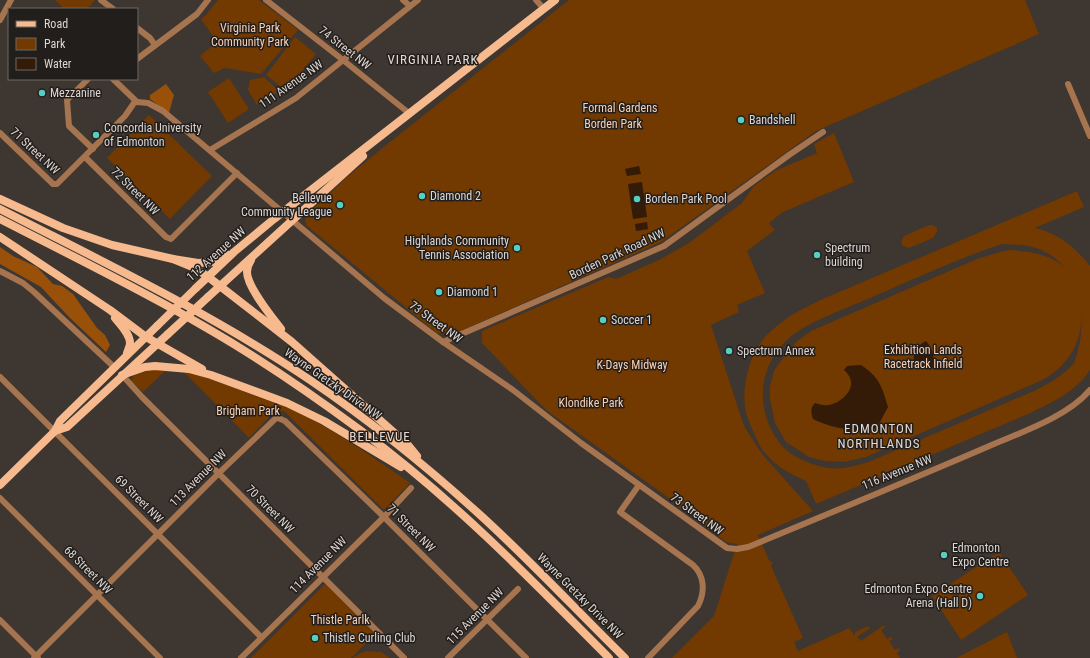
<svg xmlns="http://www.w3.org/2000/svg" width="1090" height="658" viewBox="0 0 1090 658" font-family="'Roboto Condensed',sans-serif">
  <rect width="100%" height="100%" fill="#3e3630"/>
  <g fill="#723900" fill-rule="evenodd">
    <path d="M55 0H95L87 9H64Z"/>
    <path d="M218 0H259L298 30 261 74 225 68 214 73 200 56 217 42 201 19 206 15Z"/>
    <path d="M569 0H1025L1039 34 816 131 661 242 456 333H437L306 225 305 220 307 215 347 177 385 146Z"/>
    <path d="M295 37 316 54 286 91 266 75Z"/>
    <path d="M264 77 277 89 276 93 257 105 248 90 250 80Z"/>
    <path d="M229 78 249 109 228 123 208 92Z"/>
    <path d="M149 115 212 176 170 219 107 158Z"/>
    <path d="M834 133 854 182 783 212 769 223 775 230 747 251 765 293 737 305 739 312 711 325 744 426 762 454 813 511 758 535 769 560 773 563 771 566 803 638 794 642 798 651 849 628 855 636V632L868 626 870 628 857 637 861 641 884 625 885 627 881 630 887 639 891 637 893 639 889 641 895 650 899 648 900 650 897 653 900 658H672L714 616 737 544 726 542 662 493 546 410 482 343V331L608 277 616 279 659 260 689 243 742 203 754 186 775 171 817 153 814 144Z"/>
    <path d="M1077 191 1084 207 1035 228C1058 233 1076 248 1090 266V370C1076 392 1051 403 1028 414L816 504 806 481C790 474 777 467 766 454 760 448 757 440 754 433 750 424 746 416 745 407 742 383 750 353 766 336 783 318 803 308 825 298ZM1002 244C1013 245 1026 244 1036 248 1082 263 1090 322 1074 363 1064 375 1048 384 1034 391L871 461C856 466 839 471 823 467 810 464 793 457 783 447 755 415 756 369 787 340 806 322 843 310 868 299 912 280 956 259 1002 244Z"/>
    <path d="M929 225H933L937 228V232L933 238 909 248 903 246 901 242 904 236Z"/>
    <path d="M1010 250C1028 251 1050 254 1064 267 1070 272 1074 280 1077 287 1090 328 1075 365 1038 382L866 457 844 462 825 461 809 457 786 442 775 423 770 399V387L774 371 777 366 796 342 811 331 977 259 1000 252Z"/>
    <path d="M155 368C182 368 204 377 229 385 246 391 264 396 280 404 327 424 368 454 410 483L384 510 285 412 277 409 249 438 184 372 166 370 143 392 131 381 134 375 147 371V369Z"/>
    <path d="M999 552 1028 595 961 640 932 596Z"/>
    <path d="M325 584 375 634 351 658H251Z"/>
    <path d="M1007 632 1017 658H956Z"/>
    <path d="M367 651 381 652 390 658H352L361 653Z"/>
  </g>
  <g fill="#995109">
    <path d="M166 84 174 95 169 113 150 99V95Z"/>
    <path d="M0 247 13 256 37 267 53 284 62 286 73 294 97 328 105 335 110 345 106 352 69 317 41 287 0 264Z"/>
  </g>
  <g fill="#331b08">
    <path d="M639 166 641 174 627 176 625 169Z"/>
    <path d="M642 182 647 217 633 219 628 184Z"/>
    <path d="M647 222 648 229 636 231 635 224Z"/>
    <path d="M926 341C933 349 935 358 933 368 927 368 921 362 914 360 913 348 916 347 926 341Z"/>
    <path d="M861 365C879 377 882 386 888 407L880 422 873 430C852 432 832 428 813 419 811 413 810 408 815 403 819 404 824 406 828 405 839 404 853 392 851 381 850 376 847 373 844 370L847 366Z"/>
  </g>
  <g fill="none" stroke-linecap="round" stroke-linejoin="round">
    <g stroke="#a6744f" stroke-width="6">
      <path d="M101 0 113 9"/>
      <path d="M266 0 343 60 410 114"/>
      <path d="M403 0 410 6"/>
      <path d="M536 0 544 9"/>
      <path d="M0 20 11 0"/>
      <path d="M137 28 150 38 155 45"/>
      <path d="M137 59 197 14 208 0"/>
      <path d="M88 79 67 100 69 126 93 149"/>
      <path d="M113 79 137 102"/>
      <path d="M1068 84 1090 136"/>
      <path d="M137 102 148 103 163 111 384 298 443 342 513 390 581 443 727 548 737 549 748 547C828 514 908 481 987 447 1019 433 1068 417 1090 390"/>
      <path d="M0 133 53 184H57L125 116 134 103 137 102"/>
      <path d="M210 150 296 98 418 0"/>
      <path d="M85 157 166 237 171 239 237 173"/>
      <path d="M0 271 23 283 34 292 114 367"/>
      <path d="M443 342 664 246 789 155 823 132"/>
      <path d="M122 375 142 397 404 658"/>
      <path d="M0 377 261 637"/>
      <path d="M639 485 620 512 693 565C705 576 705 592 698 606L648 658"/>
      <path d="M0 498 160 658"/>
      <path d="M0 620 38 658"/>
      <path d="M34 658 219 473 275 419 278 418 285 421 384 517 526 658"/>
      <path d="M241 658 384 517 411 488"/>
      <path d="M448 658 518 589"/>
    </g>
    <g stroke="#f7ba8e" stroke-width="8">
      <path d="M0 199 63 228 112 245 173 259 198 263 213 262 226 254"/>
      <path d="M0 209C105 263 212 314 310 380 369 420 425 465 478 513 529 559 576 610 625 658"/>
      <path d="M0 219C68 254 138 288 205 327 259 358 310 393 360 430 451 497 530 578 609 658"/>
      <path d="M0 237 110 310 146 337 202 369"/>
      <path d="M173 259 195 268 207 276 292 342 408 445 417 456"/>
      <path d="M251 260C249 263 247 267 247 272 247 287 272 317 281 329"/>
      <path d="M196 288 234 252 274 219 555 0"/>
      <path d="M208 297 363 156"/>
      <path d="M115 318C120 324 130 334 130 343 130 346 128 350 127 353"/>
      <path d="M122 375 145 367 155 366 189 369 211 375 287 403 324 421 401 467"/>
      <path d="M55 431 67 427 168 334"/>
      <path d="M0 485 55 431 60 421 157 326"/>
    </g>
    <g stroke="#f7ba8e" stroke-width="8">
      <path d="M157 326 196 288"/>
      <path d="M168 334 208 297"/>
    </g>
  </g>
  <g fill="#58cec0" stroke="#221e1b" stroke-width="1.5">
    <circle cx="42" cy="93" r="4"/>
    <circle cx="741" cy="120" r="4"/>
    <circle cx="96" cy="135" r="4"/>
    <circle cx="422" cy="196" r="4"/>
    <circle cx="637" cy="199" r="4"/>
    <circle cx="340" cy="205" r="4"/>
    <circle cx="517" cy="248" r="4"/>
    <circle cx="817" cy="255" r="4"/>
    <circle cx="439" cy="292" r="4"/>
    <circle cx="603" cy="320" r="4"/>
    <circle cx="729" cy="351" r="4"/>
    <circle cx="944" cy="555" r="4"/>
    <circle cx="980" cy="596" r="4"/>
    <circle cx="315" cy="638" r="4"/>
  </g>
  <g text-anchor="middle" stroke-width="3" stroke-linejoin="round" paint-order="stroke">
    <g font-size="12" fill="#f9d0b3" stroke="#221e1b">
      <text x="250" y="32">Virginia Park<tspan x="250" dy="14">Community Park</tspan></text>
      <text x="620" y="112">Formal Gardens</text>
      <text x="613" y="128">Borden Park</text>
      <text x="923" y="354">Exhibition Lands<tspan x="923" dy="14">Racetrack Infield</tspan></text>
      <text x="632" y="369">K-Days Midway</text>
      <text x="591" y="407">Klondike Park</text>
      <text x="248" y="415">Brigham Park</text>
      <text x="340" y="624">Thistle Parlk</text>
    </g>
    <g font-size="12" fill="#dcd6d3" stroke="#221e1b">
      <text transform="translate(345 48) rotate(38)" y="4">74 Street NW</text>
      <text transform="translate(291 84) rotate(-35)" y="4">111 Avenue NW</text>
      <text transform="translate(35 151) rotate(43)" y="4">71 Street NW</text>
      <text transform="translate(135 191) rotate(45)" y="4">72 Street NW</text>
      <text transform="translate(216 254) rotate(-42)" y="4">112 Avenue NW</text>
      <text transform="translate(617 254) rotate(-25)" y="4">Borden Park Road NW</text>
      <text transform="translate(436 322) rotate(36)" y="4">73 Street NW</text>
      <text transform="translate(333 384) rotate(35)" y="4">Wayne Gretzky Drive NW</text>
      <text transform="translate(897 472) rotate(-22)" y="4">116 Avenue NW</text>
      <text transform="translate(198 478) rotate(-45)" y="4">113 Avenue NW</text>
      <text transform="translate(139 499) rotate(45)" y="4">69 Street NW</text>
      <text transform="translate(270 509) rotate(45)" y="4">70 Street NW</text>
      <text transform="translate(697 514) rotate(36)" y="4">73 Street NW</text>
      <text transform="translate(411 528) rotate(45)" y="4">71 Street NW</text>
      <text transform="translate(318 565) rotate(-45)" y="4">114 Avenue NW</text>
      <text transform="translate(88 570) rotate(45)" y="4">68 Street NW</text>
      <text transform="translate(580 596) rotate(45)" y="4">Wayne Gretzky Drive NW</text>
      <text transform="translate(475 616) rotate(-45)" y="4">115 Avenue NW</text>
    </g>
    <g font-size="12" fill="#dcd6d3" stroke="#221e1b" text-anchor="start">
      <text x="50" y="97">Mezzanine</text>
      <text x="749" y="124">Bandshell</text>
      <text x="104" y="132">Concordia University<tspan x="104" dy="14">of Edmonton</tspan></text>
      <text x="430" y="200">Diamond 2</text>
      <text x="332" y="202" text-anchor="end">Bellevue<tspan x="332" dy="14">Community League</tspan></text>
      <text x="645" y="203">Borden Park Pool</text>
      <text x="509" y="245" text-anchor="end">Highlands Community<tspan x="509" dy="14">Tennis Association</tspan></text>
      <text x="825" y="252">Spectrum<tspan x="825" dy="14">building</tspan></text>
      <text x="447" y="296">Diamond 1</text>
      <text x="611" y="324">Soccer 1</text>
      <text x="737" y="355">Spectrum Annex</text>
      <text x="952" y="552">Edmonton<tspan x="952" dy="14">Expo Centre</tspan></text>
      <text x="972" y="593" text-anchor="end">Edmonton Expo Centre<tspan x="972" dy="14">Arena (Hall D)</tspan></text>
      <text x="323" y="642">Thistle Curling Club</text>
    </g>
    <g font-size="13" letter-spacing="1" fill="#e4dad3" stroke="#221e1b">
      <text x="433" y="64">VIRGINIA PARK</text>
      <text x="879" y="433">EDMONTON<tspan x="879" dy="15">NORTHLANDS</tspan></text>
      <text x="380" y="441">BELLEVUE</text>
    </g>
  </g>
  <rect x="8" y="8" width="130" height="72" fill="#221e1b" stroke="#6c6865"/>
  <rect x="16" y="21" width="20" height="6" fill="#f7ba8e" stroke="#6c6865"/>
  <text x="44" y="28" font-size="12" fill="#dcd6d3">Road</text>
  <rect x="16" y="38" width="20" height="12" fill="#723900" stroke="#6c6865"/>
  <text x="44" y="48" font-size="12" fill="#dcd6d3">Park</text>
  <rect x="16" y="58" width="20" height="12" fill="#331b08" stroke="#6c6865"/>
  <text x="44" y="68" font-size="12" fill="#dcd6d3">Water</text>
</svg>
